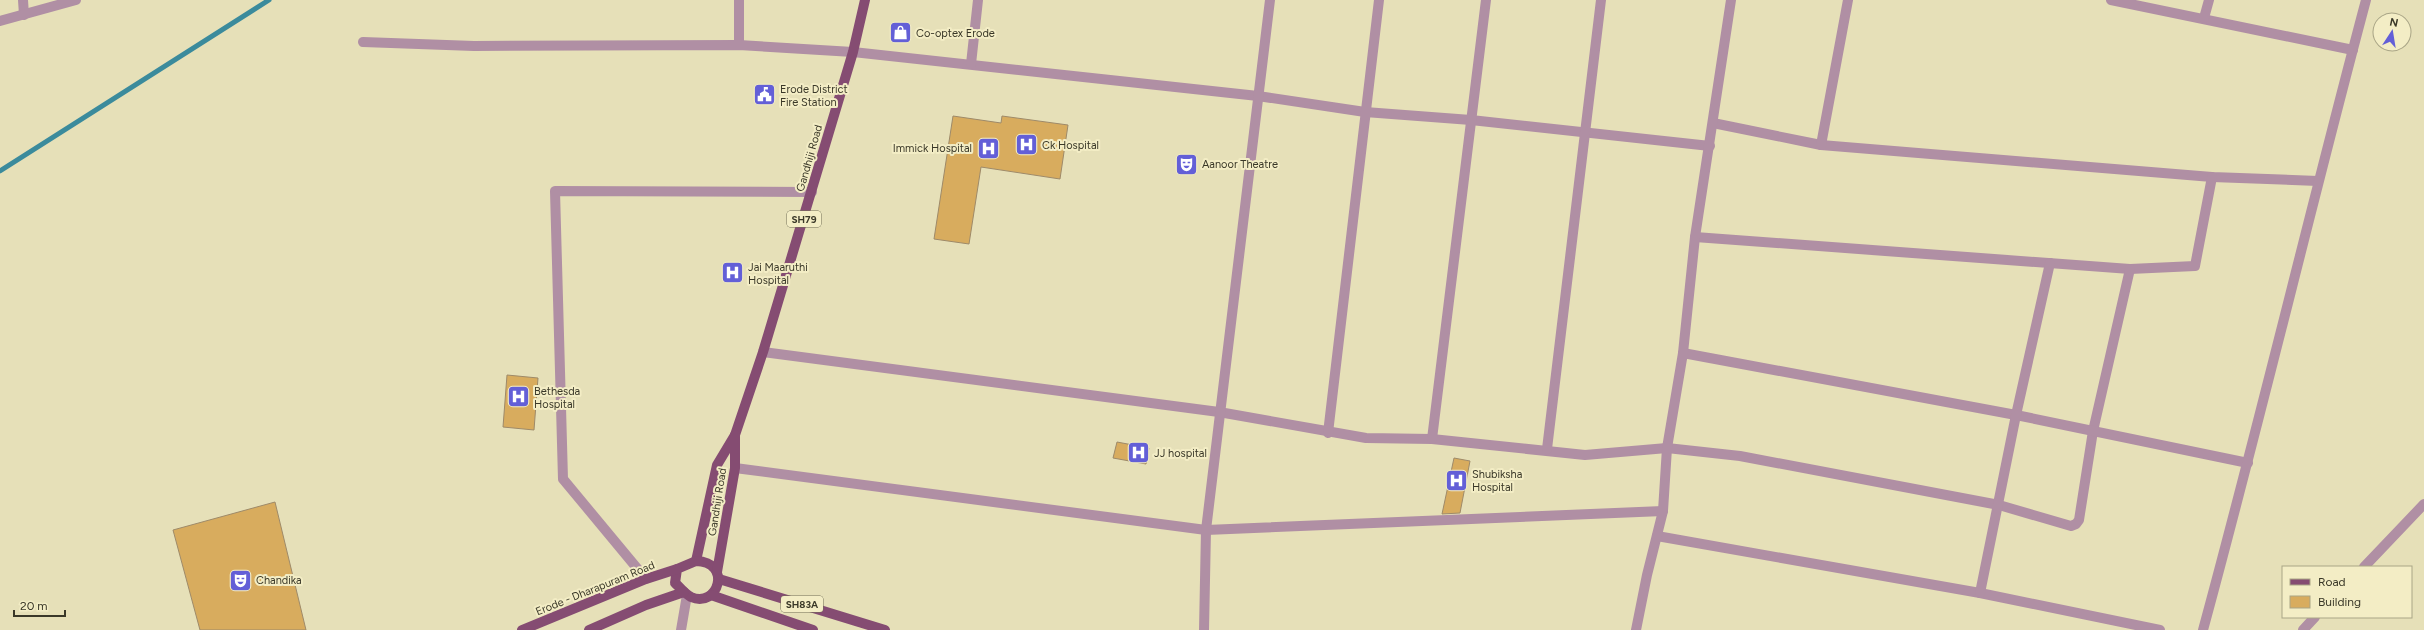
<svg xmlns="http://www.w3.org/2000/svg" width="2424" height="630" viewBox="0 0 2424 630" font-family="Figtree,sans-serif">
  <rect width="100%" height="100%" fill="#e6e0b8"/>
  <g fill="none" stroke-linecap="round" stroke-linejoin="round">
    <path stroke="#3b8b9c" stroke-width="5" d="M0 171 269 0"/>
  </g>
  <g fill="#d8ac5e" stroke="#9e8a69">
    <path d="M953 116 1001 123 1002 116 1068 125 1060 179 981 167 969 244 934 239Z"/>
    <path d="M507 375 538 378 534 430 503 427Z"/>
    <path d="M1117 442 1149 448 1146 464 1113 458Z"/>
    <path d="M1454 458 1470 461 1460 513 1442 514Z"/>
    <path d="M275 502 306 630H200L173 530Z"/>
  </g>
  <g fill="none" stroke-linecap="round" stroke-linejoin="round">
    <g stroke="#b08fa4" stroke-width="10">
      <path d="M23 0 24 15"/>
      <path d="M739 0V45"/>
      <path d="M2111 0 2353 50"/>
      <path d="M2204 18 2209 0"/>
      <path d="M0 21 76 0"/>
      <path d="M363 42 474 46 739 45 853 52 1258 96 1365 112 1471 120 1710 146"/>
      <path d="M971 64 978 0"/>
      <path d="M1713 123 1821 145 2212 177 2318 181"/>
      <path d="M1821 145 1848 0"/>
      <path d="M1695 237 2130 269 2195 266 2212 177"/>
      <path d="M763 352 1219 412 1366 438 1432 439 1585 455 1667 448 1740 456 1999 505 2071 526 2076 524 2079 520 2093 431 2130 269"/>
      <path d="M1683 353 2016 415 2248 463"/>
      <path d="M1328 433 1379 0"/>
      <path d="M1432 439 1486 0"/>
      <path d="M1547 449 1601 0"/>
      <path d="M735 468 1206 530 1663 511"/>
      <path d="M1657 536 1980 593 2160 630"/>
      <path d="M2364 567 2424 504"/>
      <path d="M646 579 563 479 555 191 812 192"/>
      <path d="M1980 593 2016 415 2050 263"/>
      <path d="M681 630 687 595"/>
      <path d="M1204 630 1206 530 1270 0"/>
      <path d="M1636 630 1647 575 1663 511 1667 448 1683 353 1695 237 1731 0"/>
      <path d="M2203 630C2260 421 2310 210 2366 0"/>
      <path d="M2303 630 2315 617"/>
    </g>
    <g stroke="#854c72" stroke-width="10">
      <path d="M696 561 717 465 735 435 763 352 853 52 865 0"/>
      <path d="M696 561C733 562 718 609 691 597 685 594 680 587 675 583L677 569Z"/>
      <path d="M717 572 735 468V435"/>
      <path d="M719 579 885 630"/>
      <path d="M711 595 813 630"/>
      <path d="M522 630 646 579 677 569"/>
      <path d="M589 630 646 605 684 592"/>
    </g>
  </g>
  <defs>
    <symbol id="shop-square" viewBox="-11 -11 22 22"><rect x="-9" y="-9" width="18" height="18" rx="4" fill="#635fd7" stroke="#f3edc5"/><path d="M-5-2.5h2.3a2.7 3.5 0 0 1 5.4 0H5L5.5 6h-11ZM-1.5-2.5h3a1.5 2.3 0 0 0-3 0Z" fill="#fff"/></symbol>
    <symbol id="civic-square" viewBox="-11 -11 22 22"><rect x="-9" y="-9" width="18" height="18" rx="4" fill="#635fd7" stroke="#f3edc5"/><path d="M-.6-6.5H3V-4.5H.6V-3L4-1V1h2V6H-6V1h2V-1L-.6-3ZM-1.2 2.5V6h2.4V2.5Z" fill="#fff"/></symbol>
    <symbol id="hospital-square" viewBox="-11 -11 22 22"><rect x="-9" y="-9" width="18" height="18" rx="4" fill="#635fd7" stroke="#f3edc5"/><path d="M-5-5h3v3.5h4V-5h3V5h-3V1.5h-4V5h-3Z" fill="#fff"/></symbol>
    <symbol id="theatre-square" viewBox="-11 -11 22 22"><rect x="-9" y="-9" width="18" height="18" rx="4" fill="#635fd7" stroke="#f3edc5"/><path d="M-5-5.5Q0-4 5-5.5V0Q5 5 0 6Q-5 5-5 0ZM-3.3-2.5H-1v1.5H-3.3ZM1-2.5H3.3v1.5H1ZM-2.8 1Q0 5.5 2.8 1Z" fill="#fff"/></symbol>
  </defs>
  <g fill-rule="evenodd">
    <use href="#shop-square" x="888" y="20" width="25" height="25"/>
    <use href="#civic-square" x="752" y="82" width="25" height="25"/>
    <use href="#hospital-square" x="1014" y="132" width="25" height="25"/>
    <use href="#hospital-square" x="976" y="136" width="25" height="25"/>
    <use href="#theatre-square" x="1174" y="152" width="25" height="25"/>
    <use href="#hospital-square" x="720" y="260" width="25" height="25"/>
    <use href="#hospital-square" x="506" y="384" width="25" height="25"/>
    <use href="#hospital-square" x="1126" y="440" width="25" height="25"/>
    <use href="#hospital-square" x="1444" y="468" width="25" height="25"/>
    <use href="#theatre-square" x="228" y="568" width="25" height="25"/>
  </g>
  <g text-anchor="middle" stroke-width="4" stroke-linejoin="round" paint-order="stroke">
    <g fill="#f3edc5" stroke="#726e57" stroke-width="1">
      <rect x="787" y="211" width="34" height="16" rx="3"/>
      <rect x="781" y="596" width="42" height="16" rx="3"/>
    </g>
    <g font-size="10" font-weight="bold" fill="#3a3828">
      <text x="804" y="223">SH79</text>
      <text x="802" y="608">SH83A</text>
    </g>
    <g font-size="11" fill="#3a3828" stroke="#f3edc5" text-anchor="start">
      <text x="916" y="37">Co-optex Erode</text>
      <text x="780" y="93">Erode District<tspan x="780" dy="13">Fire Station</tspan></text>
      <text x="1042" y="149">Ck Hospital</text>
      <text x="972" y="152" text-anchor="end">Immick Hospital</text>
      <text x="1202" y="168">Aanoor Theatre</text>
      <text x="748" y="271">Jai Maaruthi<tspan x="748" dy="13">Hospital</tspan></text>
      <text x="534" y="395">Bethesda<tspan x="534" dy="13">Hospital</tspan></text>
      <text x="1154" y="457">JJ hospital</text>
      <text x="1472" y="478">Shubiksha<tspan x="1472" dy="13">Hospital</tspan></text>
      <text x="256" y="584">Chandika</text>
    </g>
    <g font-size="11" fill="#3a3828" stroke="#f3edc5">
      <text transform="translate(809 158) rotate(-74)" y="4">Gandhiji Road</text>
      <text transform="translate(717 502) rotate(-81)" y="4">Gandhiji Road</text>
      <text transform="translate(595 588) rotate(-22)" y="4">Erode - Dharapuram Road</text>
    </g>
  </g>
  <rect x="2282" y="566" width="130" height="52" fill="#f3edc5" stroke="#a9a586"/>
  <rect x="2290" y="579" width="20" height="6" fill="#854c72" stroke="#a9a586"/>
  <text x="2318" y="586" font-size="12" fill="#3a3828">Road</text>
  <rect x="2290" y="596" width="20" height="12" fill="#d8ac5e" stroke="#a9a586"/>
  <text x="2318" y="606" font-size="12" fill="#3a3828">Building</text>
  <g transform="translate(2392 32) rotate(12)"><circle r="19" fill="#f3edc5" stroke="#a9a586"/>
  <path d="M0-3L7 15L0 10L-7 15Z" fill="#635fd7"/>
  <text y="-6" font-size="11" font-weight="bold" text-anchor="middle" fill="#3a3828">N</text>
  </g>
  <path d="M14 610v6h51v-6" fill="none" stroke="#3a3828" stroke-width="2"/>
  <text x="20" y="610" font-size="12" fill="#3a3828" stroke="#f3edc5" stroke-width="3" paint-order="stroke">20 m</text>
</svg>
